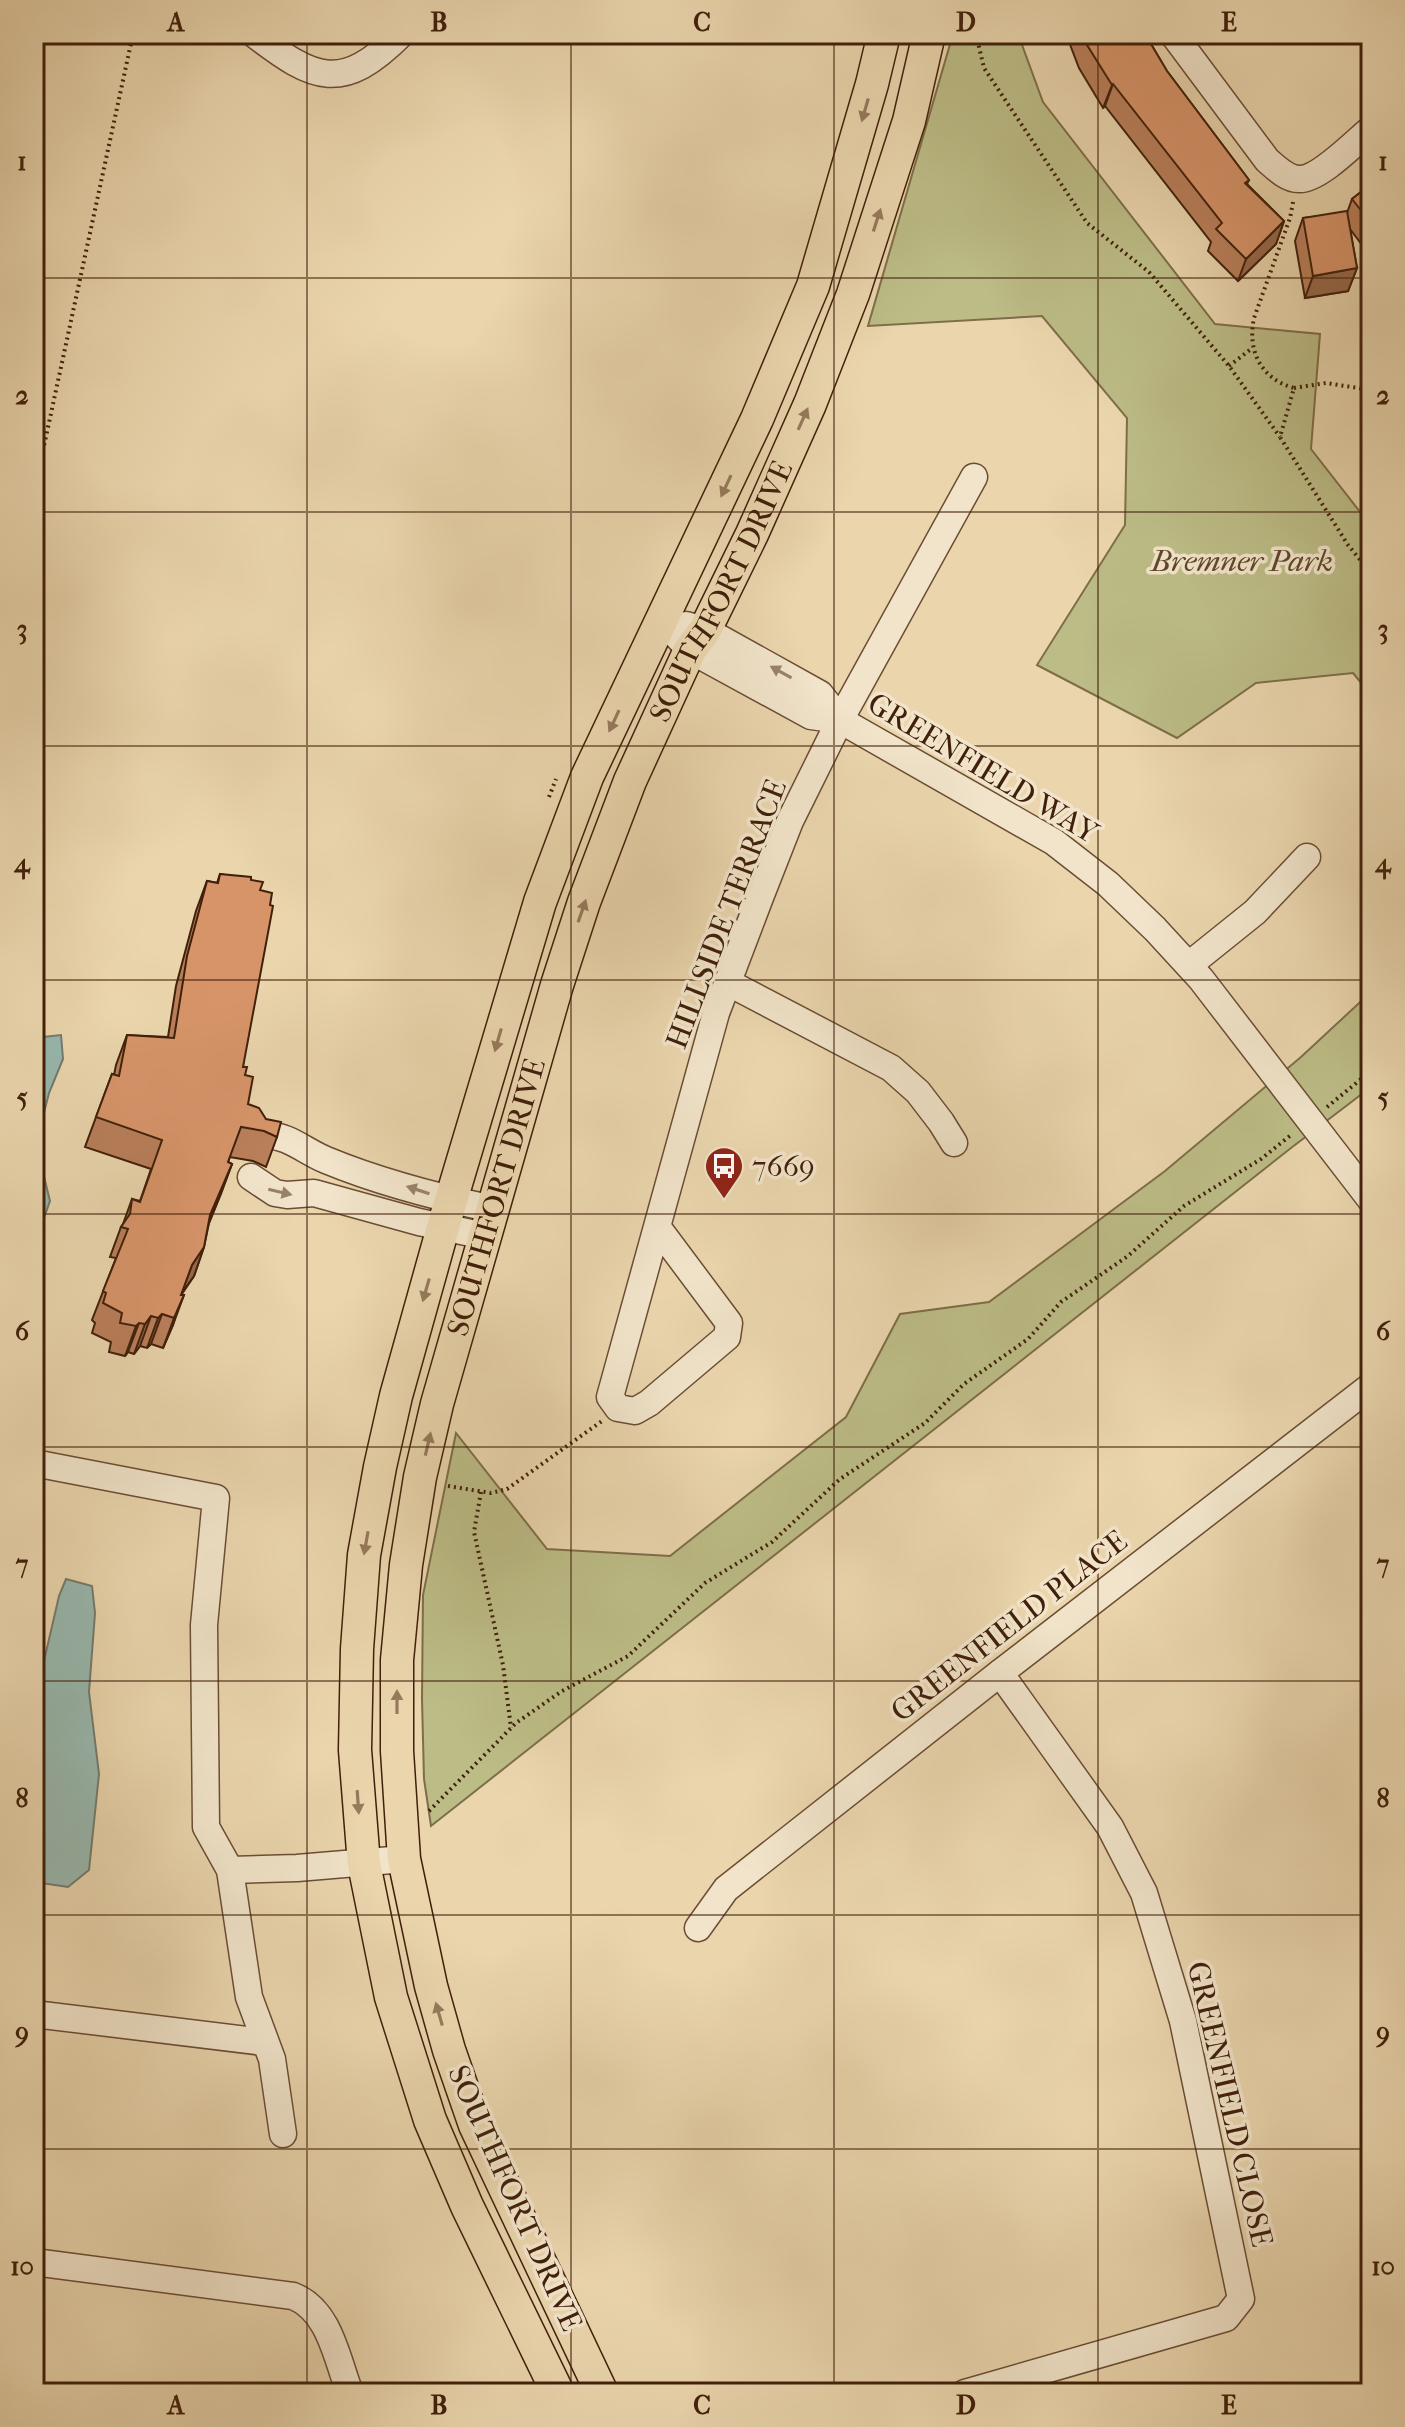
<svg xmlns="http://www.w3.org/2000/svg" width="1405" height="2427" viewBox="0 0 1405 2427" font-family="'IM FELL French Canon',serif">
  <rect width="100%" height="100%" fill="#ead5ad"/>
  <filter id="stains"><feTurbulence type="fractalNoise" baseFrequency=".0025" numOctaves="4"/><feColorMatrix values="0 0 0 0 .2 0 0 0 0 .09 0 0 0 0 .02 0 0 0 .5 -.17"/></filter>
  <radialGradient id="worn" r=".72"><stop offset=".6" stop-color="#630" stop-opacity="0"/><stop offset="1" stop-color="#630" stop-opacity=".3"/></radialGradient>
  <g fill="#bcbc86" stroke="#7e6e48" stroke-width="2">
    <path d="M953 34H1018L1043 102 1215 324 1320 334 1311 449 1371 526V695L1353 673 1256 683 1177 738 1037 665 1125 525 1127 418 1042 316 868 326Z"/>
    <path d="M1371 992V1087L1291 1148 431 1826 424 1779 422 1699 423 1595 456 1433 547 1549 670 1556 846 1417 900 1314 989 1302 1165 1171 1301 1057Z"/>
  </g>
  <g fill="#98b8ae" stroke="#757b6d" stroke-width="2">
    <path d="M61 1035 63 1059 49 1093 36 1144 50 1201 39 1232 34 1233V1038Z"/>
    <path d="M66 1579 92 1586 95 1613 89 1692 99 1774 89 1870 68 1887 34 1882V1704L59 1596Z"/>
  </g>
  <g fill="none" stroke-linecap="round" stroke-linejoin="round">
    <defs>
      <g id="minor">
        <path d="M254 34C315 81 342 93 401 34"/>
        <path d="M1173 34 1267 160C1276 168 1287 179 1299 179 1319 180 1355 142 1371 129"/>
        <path d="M662 620 690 650 811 716 840 720 1054 842 1108 884 1155 929 1201 979 1371 1200"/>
        <path d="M686 625 705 630 820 694 840 720"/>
        <path d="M1189 965 1255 912 1307 857"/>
        <path d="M727 982 891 1068 918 1092 941 1122 954 1143"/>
        <path d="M264 1135C289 1135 304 1151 326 1160 379 1182 437 1197 493 1209"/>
        <path d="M251 1177 275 1193 287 1195 314 1193 419 1222 485 1236"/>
        <path d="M658 1228 729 1323 727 1337 649 1403 635 1411 618 1408 610 1397 716 1013 759 900 790 821 840 720 974 477"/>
        <path d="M34 1463 216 1498 204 1625 206 1827 230 1870 249 1997 272 2059 283 2134"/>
        <path d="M230 1870 297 1868 404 1859"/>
        <path d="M698 1928 726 1889 1000 1673 1371 1386"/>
        <path d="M34 2014 264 2042"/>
        <path d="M34 2262 293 2296C330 2310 337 2360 350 2393"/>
        <path d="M965 2393 1226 2318 1241 2299 1183 2021 1144 1893 1110 1827 1000 1673"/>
      </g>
      <g id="major">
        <path d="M558 2393 467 2206 430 2120 391 1997 364 1864 355 1750 357 1649 364 1555 380 1467 396 1396 446 1217 540 902 587 777 757 419 813 286 872 84 884 34"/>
        <path id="s1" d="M602 2393 475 2125 449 2050 431 1986 404 1859 397 1751V1660L406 1565 420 1477 437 1404 557 985 584 902 630 781 690 650 705 630 752 534 810 404 853 294 909 121 929 34"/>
      </g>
    </defs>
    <use href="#minor" stroke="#6b4d34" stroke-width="29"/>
    <use href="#major" stroke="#41200b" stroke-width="35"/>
    <g stroke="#41200b" stroke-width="4" stroke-dasharray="2 4" stroke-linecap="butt">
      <path d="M976 34 984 68 1087 223 1149 272 1229 366 1280 437"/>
      <path d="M1293 202 1290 218 1254 318C1247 351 1261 379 1294 388L1280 437 1348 545 1371 573"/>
      <path d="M1229 366 1251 349"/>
      <path d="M1294 388 1326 383 1371 390"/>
      <path d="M34 492 133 34"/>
      <path d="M549 797 556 779"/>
      <path d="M1327 1107 1371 1071"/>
      <path d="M448 1486 491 1493 507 1489 602 1421"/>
      <path d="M481 1492 474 1532 503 1665 511 1728"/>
      <path d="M429 1811 516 1723 562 1691 628 1656 705 1583 772 1542 840 1479 925 1423 964 1384 1028 1339 1061 1302 1128 1256 1184 1206 1261 1159 1291 1135"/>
    </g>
    <use href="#minor" stroke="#f1e4ca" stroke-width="26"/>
    <use href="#major" stroke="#ead5ad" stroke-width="32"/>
  </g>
  <g fill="#b97f5a" stroke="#41200b" stroke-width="2">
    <path d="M1066 34H1145L1167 71 1249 180 1247 184 1284 221 1276 244 1238 281 1208 251 1211 242 1105 106 1103 108 1079 68Z"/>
    <path d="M1371 184V257L1350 229 1357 268 1348 291 1305 298 1295 241 1303 218 1347 213 1352 199Z"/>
    <path d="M220 874 251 880 260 890 243 1067 245 1075 248 1104 277 1137 266 1167 253 1161 230 1157 228 1162 232 1164 209 1223 204 1247 194 1276 182 1294 173 1325 163 1348 151 1344 147 1348 140 1346 134 1354 128 1352 125 1356 109 1352 111 1342 92 1333 95 1323 92 1320 116 1258 110 1257 121 1227 123 1224 132 1199 140 1201 151 1169 85 1147 112 1074 114 1075 116 1065 127 1035 168 1037 176 986 196 911 207 881 217 883Z"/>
  </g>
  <g fill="#96684a" stroke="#41200b" stroke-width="2">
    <path d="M1113 84 1105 106 1103 108 1112 85Z"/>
    <path d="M1284 221 1276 244 1238 281 1246 259Z"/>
    <path d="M1357 268 1348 291 1305 298 1313 276Z"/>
    <path d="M232 1164 221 1194 200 1245 210 1215Z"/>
    <path d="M204 1247 194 1276 181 1294 192 1265Z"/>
    <path d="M184 1295 173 1325 163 1348 174 1318Z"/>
    <path d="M162 1314 151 1344 147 1348 158 1318Z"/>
    <path d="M151 1316 140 1346 134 1354 145 1324Z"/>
    <path d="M139 1323 128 1352 125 1356 136 1326Z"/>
  </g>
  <g fill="#d79469" stroke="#41200b" stroke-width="2">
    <path d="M1083 34H1145L1167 71 1249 180 1245 183 1284 221 1246 259 1216 229 1222 223 1113 84 1112 85 1087 45Z"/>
    <path d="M1371 184V223L1352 199Z"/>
    <path d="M1347 211 1357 268 1313 276 1303 218Z"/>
    <path d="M220 874 251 877V880L263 882 260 890 272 893 270 905 273 906 243 1067H247L245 1075 253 1077 248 1104 259 1108 266 1119 281 1122 277 1137 264 1131 241 1127 228 1162 232 1164 210 1215 204 1247 192 1265 181 1295H184L174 1318 162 1314 158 1318 151 1316 145 1324 139 1323 136 1326 120 1323 122 1313 103 1303 106 1293 103 1291 128 1229 121 1227 130 1214 132 1199 140 1202 162 1140 96 1117 112 1074 119 1076 127 1035 174 1038 187 956 207 881 218 883Z"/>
  </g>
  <defs><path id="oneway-solid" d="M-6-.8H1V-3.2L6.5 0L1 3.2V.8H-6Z" transform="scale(2)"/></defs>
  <g fill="#967a5c">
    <use href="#oneway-solid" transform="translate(865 110) rotate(106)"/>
    <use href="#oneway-solid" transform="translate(877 220) rotate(-72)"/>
    <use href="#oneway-solid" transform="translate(803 419) rotate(-66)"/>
    <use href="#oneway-solid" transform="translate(726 486) rotate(115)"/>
    <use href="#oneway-solid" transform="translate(614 721) rotate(115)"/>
    <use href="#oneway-solid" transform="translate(582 911) rotate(-71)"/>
    <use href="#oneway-solid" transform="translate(498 1040) rotate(106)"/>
    <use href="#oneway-solid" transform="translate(426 1290) rotate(106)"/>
    <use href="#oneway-solid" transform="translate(428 1444) rotate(-77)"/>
    <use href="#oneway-solid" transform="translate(366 1543) rotate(100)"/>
    <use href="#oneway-solid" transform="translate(397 1702) rotate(-90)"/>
    <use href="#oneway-solid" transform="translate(358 1802) rotate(86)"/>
    <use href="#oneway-solid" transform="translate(439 2014) rotate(-106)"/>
  </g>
  <g fill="#99826a">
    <use href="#oneway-solid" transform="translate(781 672) rotate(-151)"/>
    <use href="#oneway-solid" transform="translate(418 1190) rotate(-162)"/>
    <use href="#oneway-solid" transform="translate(280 1192) rotate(13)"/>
  </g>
  <path fill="none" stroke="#41200b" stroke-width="2" stroke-opacity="0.55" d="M307 34V2393M571 34V2393M834 34V2393M1098 34V2393M34 278H1371M34 512H1371M34 746H1371M34 980H1371M34 1214H1371M34 1447H1371M34 1681H1371M34 1915H1371M34 2149H1371"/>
  <defs>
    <symbol id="bus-pin" viewBox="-11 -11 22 30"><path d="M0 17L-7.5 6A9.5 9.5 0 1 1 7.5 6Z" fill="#8f2418" stroke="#f1e4ca"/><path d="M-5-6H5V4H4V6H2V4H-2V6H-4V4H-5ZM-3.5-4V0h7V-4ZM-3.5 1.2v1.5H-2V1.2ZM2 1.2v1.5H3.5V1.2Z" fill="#fff"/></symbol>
  </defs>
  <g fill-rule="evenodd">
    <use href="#bus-pin" x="702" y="1144" width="44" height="60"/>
  </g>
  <g text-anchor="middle" stroke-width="7" stroke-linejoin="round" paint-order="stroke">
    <g font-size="30" font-style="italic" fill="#60472a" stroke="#f1e4ca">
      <text x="1242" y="571">Bremner Park</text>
    </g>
    <g font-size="30" fill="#41200b" stroke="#f1e4ca">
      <text dy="10" stroke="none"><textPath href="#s1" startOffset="1894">SOUTHFORT DRIVE</textPath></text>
      <text transform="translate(983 768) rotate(31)" y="10">GREENFIELD WAY</text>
      <text transform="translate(726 914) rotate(-69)" y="10">HILLSIDE TERRACE</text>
      <text dy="10" stroke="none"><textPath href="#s1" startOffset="1246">SOUTHFORT DRIVE</textPath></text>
      <text transform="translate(1009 1626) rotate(-38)" y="10">GREENFIELD PLACE</text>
      <text transform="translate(1230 2104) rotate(77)" y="10">GREENFIELD CLOSE</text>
      <text transform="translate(515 2198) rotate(66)" y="10">SOUTHFORT DRIVE</text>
    </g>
    <g font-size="30" fill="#41200b" stroke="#f1e4ca" text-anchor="start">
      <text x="752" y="1176">7669</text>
    </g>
  </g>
  <rect width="1405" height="2427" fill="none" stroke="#ead5ad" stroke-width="88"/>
  <rect x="44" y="44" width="1317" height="2339" fill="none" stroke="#41200b" stroke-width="3"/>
  <g font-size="26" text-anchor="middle" font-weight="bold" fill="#41200b">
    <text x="176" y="31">A</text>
    <text x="439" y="31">B</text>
    <text x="702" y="31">C</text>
    <text x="966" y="31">D</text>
    <text x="1229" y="31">E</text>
    <text x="22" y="170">1</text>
    <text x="1383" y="170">1</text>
    <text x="22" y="404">2</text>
    <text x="1383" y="404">2</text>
    <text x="22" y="638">3</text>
    <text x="1383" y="638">3</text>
    <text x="22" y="872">4</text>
    <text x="1383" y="872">4</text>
    <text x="22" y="1106">5</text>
    <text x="1383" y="1106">5</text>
    <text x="22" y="1340">6</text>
    <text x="1383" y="1340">6</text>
    <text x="22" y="1573">7</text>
    <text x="1383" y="1573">7</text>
    <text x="22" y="1807">8</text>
    <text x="1383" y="1807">8</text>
    <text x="22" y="2041">9</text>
    <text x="1383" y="2041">9</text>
    <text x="22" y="2275">10</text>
    <text x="1383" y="2275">10</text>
    <text x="176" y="2414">A</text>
    <text x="439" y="2414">B</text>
    <text x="702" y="2414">C</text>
    <text x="966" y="2414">D</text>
    <text x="1229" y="2414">E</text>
  </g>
  <rect width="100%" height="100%" filter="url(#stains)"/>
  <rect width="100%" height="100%" fill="url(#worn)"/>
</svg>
